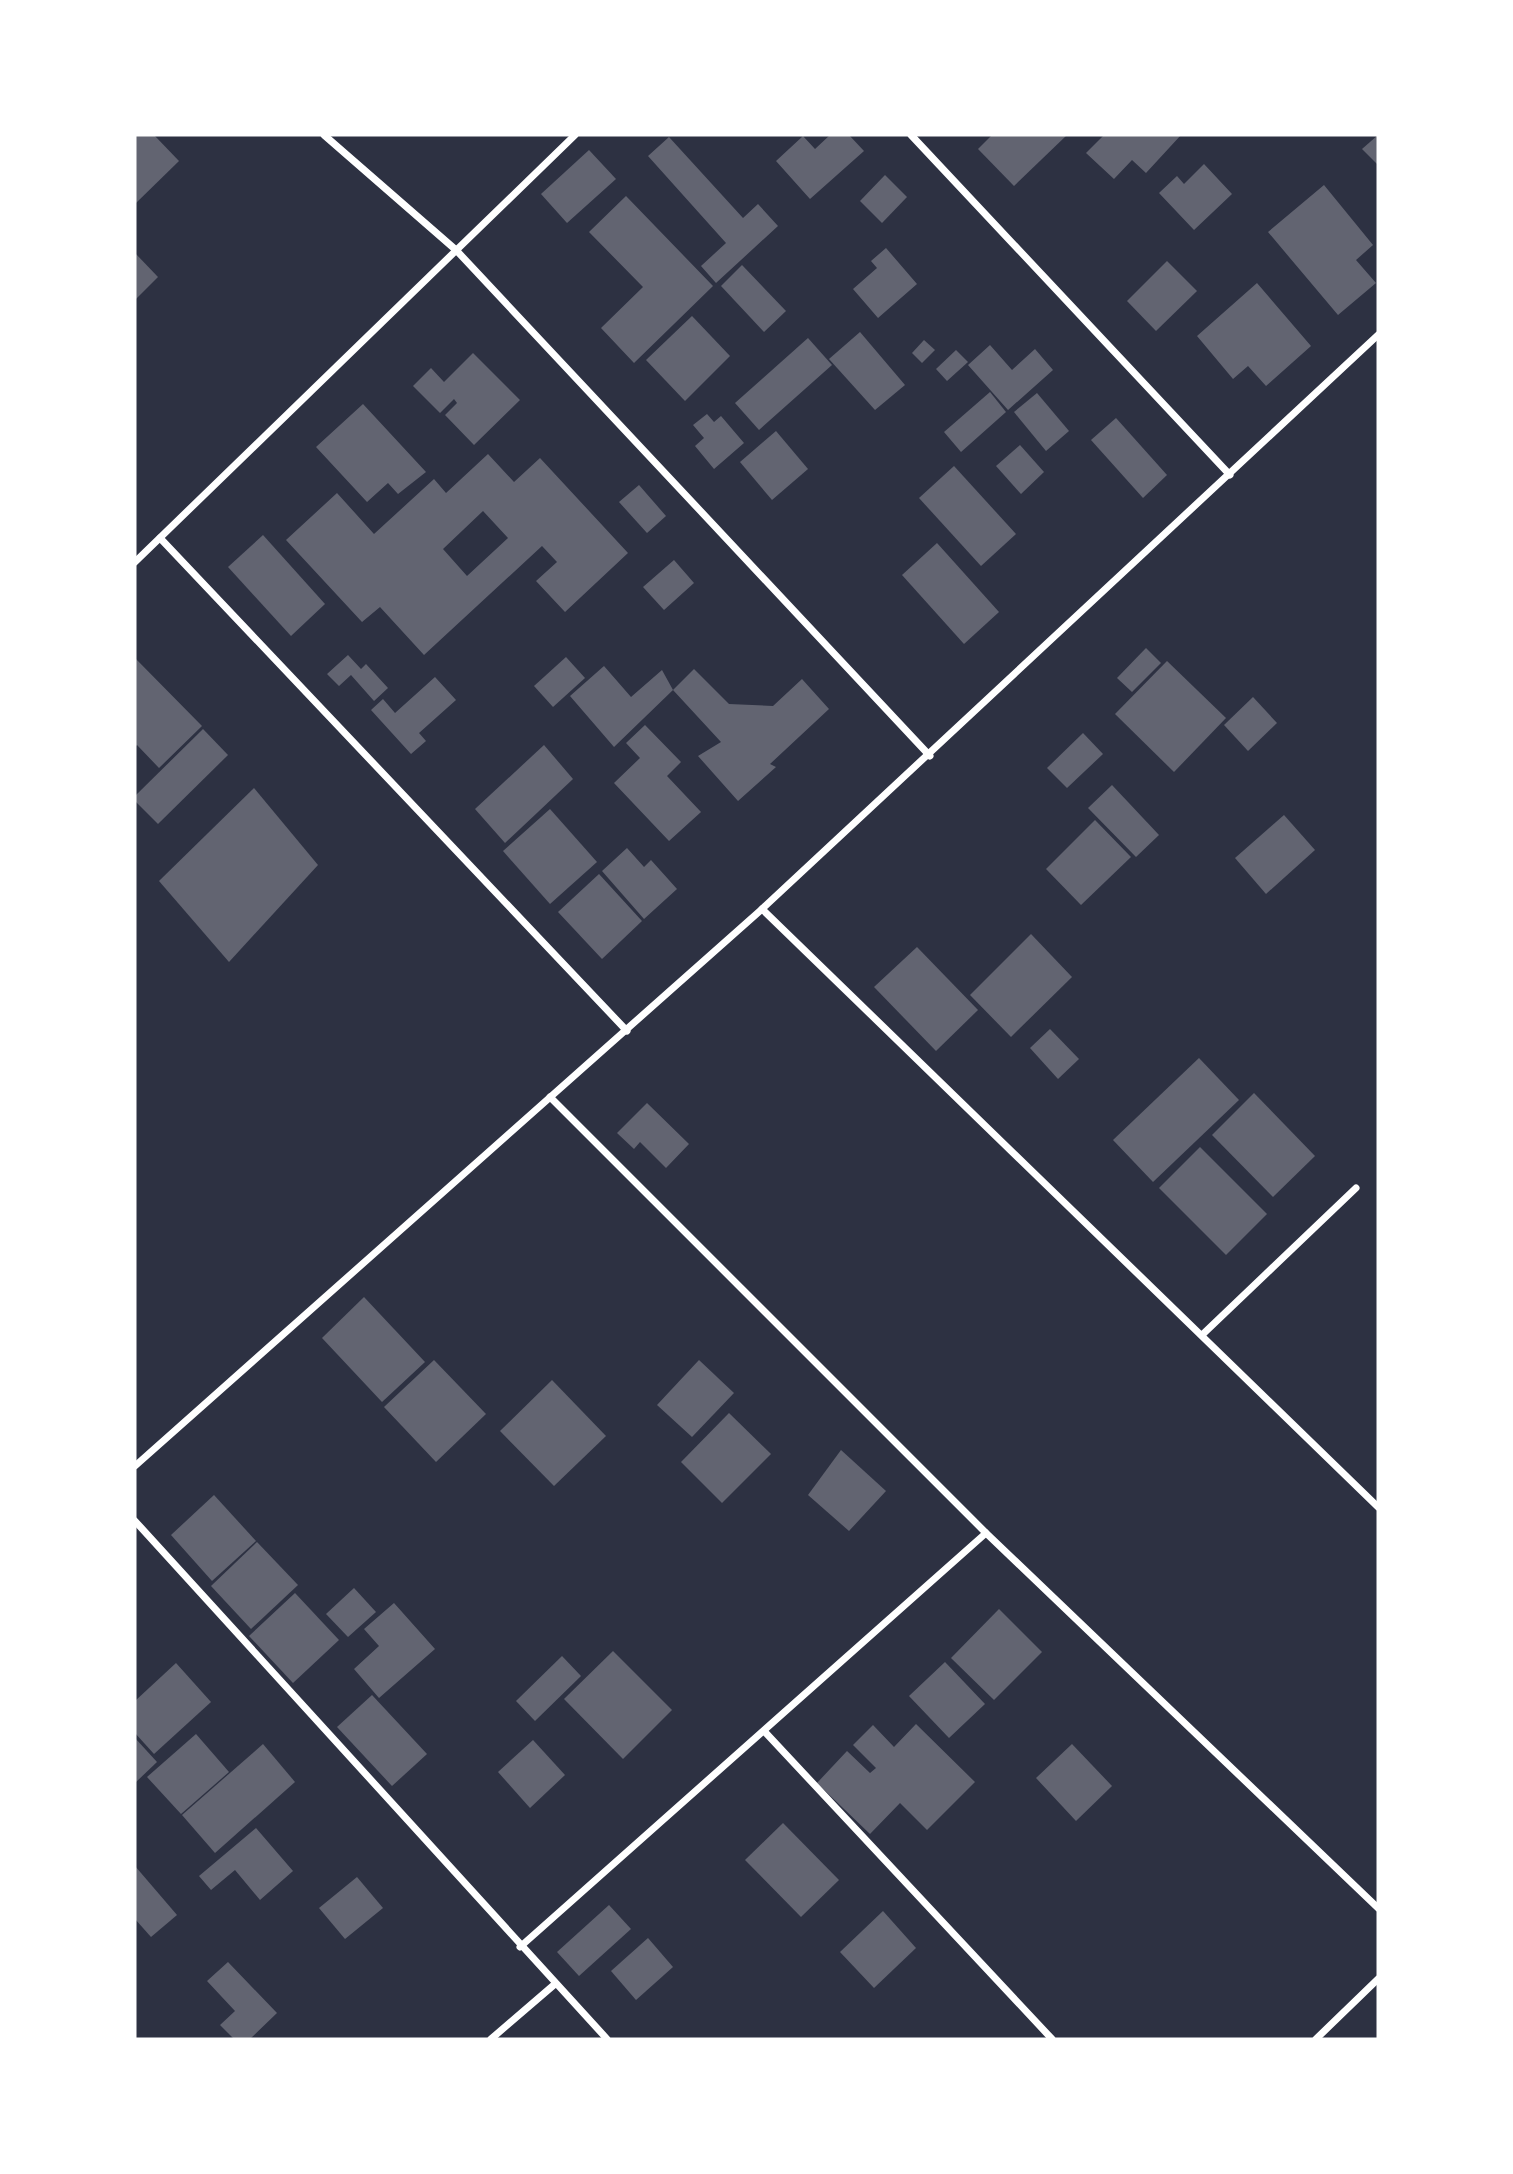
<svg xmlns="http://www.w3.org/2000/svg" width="1513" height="2174" viewBox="0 0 1513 2174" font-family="Literata,serif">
  <rect width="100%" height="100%" fill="#2d3142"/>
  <g fill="#626471" fill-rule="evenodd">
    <path d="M135 135H154L179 161 135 204Z"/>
    <path d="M830 135H849L864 151 810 199 776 161 803 136 815 149Z"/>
    <path d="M992 135H1067L1014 186 978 149Z"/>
    <path d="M1104 135H1181L1146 173 1132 160 1114 179 1086 153Z"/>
    <path d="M1378 135V165L1362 149Z"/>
    <path d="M669 137 743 218 758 204 778 226 716 283 701 266 726 243 648 156Z"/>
    <path d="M589 150 616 179 567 223 541 194Z"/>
    <path d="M1204 164 1232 194 1194 230 1159 193 1177 176 1184 184Z"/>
    <path d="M885 175 907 197 882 223 860 201Z"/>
    <path d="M1324 185 1373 245 1356 260 1376 283 1338 315 1268 232Z"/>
    <path d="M626 196 713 286 634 363 601 328 643 287 589 232Z"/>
    <path d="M886 248 917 284 878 318 853 289 877 268 871 261Z"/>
    <path d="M135 253 158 277 135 300Z"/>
    <path d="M1167 261 1197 291 1156 331 1127 301Z"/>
    <path d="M742 265 786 311 764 332 721 286Z"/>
    <path d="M1257 283 1311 346 1266 386 1248 366 1233 379 1197 336Z"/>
    <path d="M692 316 730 356 685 401 646 360Z"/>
    <path d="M860 332 905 385 875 410 829 359Z"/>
    <path d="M808 338 832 365 759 430 735 403Z"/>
    <path d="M924 340 935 350 922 363 912 353Z"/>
    <path d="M990 345 1012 370 1035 349 1053 370 1008 410 968 365Z"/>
    <path d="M956 350 968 362 947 381 936 369Z"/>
    <path d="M473 353 520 400 474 445 445 415 457 403 454 399 440 413 413 386 431 368 444 382Z"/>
    <path d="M990 392 1006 412 961 452 944 432Z"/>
    <path d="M1037 393 1069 431 1046 451 1014 412Z"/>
    <path d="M363 404 426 472 398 494 388 483 367 502 316 447Z"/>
    <path d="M707 414 714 422 721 416 744 443 714 469 695 446 704 438 693 425Z"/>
    <path d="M1116 418 1167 475 1143 498 1091 440Z"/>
    <path d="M776 431 808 469 772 500 740 462Z"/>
    <path d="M1020 445 1044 472 1021 494 996 466Z"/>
    <path d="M488 454 514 482 540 458 628 553 565 612 536 581 557 562 542 546 424 655 380 607 362 622 286 540 337 493 374 534 434 479 446 493ZM483 511 508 538 467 576 443 549Z"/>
    <path d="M954 466 1016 534 981 566 919 498Z"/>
    <path d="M639 485 666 516 647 533 619 502Z"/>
    <path d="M263 535 325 604 291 636 228 567Z"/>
    <path d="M937 543 999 612 964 644 902 575Z"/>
    <path d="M674 560 694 583 664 610 643 587Z"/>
    <path d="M1146 648 1161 663 1132 692 1117 678Z"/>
    <path d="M348 655 361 669 366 664 388 688 374 701 351 675 339 686 327 674Z"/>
    <path d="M566 657 585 678 553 707 534 686Z"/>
    <path d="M135 658 202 726 159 768 137 745 135 747Z"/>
    <path d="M1167 661 1226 718 1174 772 1115 714Z"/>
    <path d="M604 666 631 697 662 670 673 690 694 669 729 704 773 706 802 679 829 709 770 764 776 767 738 801 698 756 721 742 673 690 614 747 570 696Z"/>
    <path d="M435 677 456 700 419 733 426 741 411 754 371 710 383 699 395 713Z"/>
    <path d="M1253 697 1277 723 1248 751 1224 725Z"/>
    <path d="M645 725 681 762 667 776 701 812 669 841 614 783 640 758 626 743Z"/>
    <path d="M203 729 228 755 158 824 135 801V796Z"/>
    <path d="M1083 733 1103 754 1067 788 1047 768Z"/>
    <path d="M544 745 573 779 505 843 475 809Z"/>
    <path d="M1112 785 1159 835 1136 857 1088 808Z"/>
    <path d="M254 788 318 865 229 962 159 881Z"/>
    <path d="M550 809 597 862 550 904 503 851Z"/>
    <path d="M1284 815 1315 850 1266 894 1235 858Z"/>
    <path d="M1095 820 1131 857 1081 905 1046 869Z"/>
    <path d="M627 848 644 867 651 860 677 889 644 919 602 871Z"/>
    <path d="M599 874 642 921 602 959 558 912Z"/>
    <path d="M1031 934 1072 977 1011 1037 970 995Z"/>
    <path d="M917 947 978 1010 936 1051 874 987Z"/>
    <path d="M1050 1029 1079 1059 1058 1079 1030 1048Z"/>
    <path d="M1199 1058 1239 1100 1153 1182 1113 1140Z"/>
    <path d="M1254 1093 1315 1156 1273 1197 1212 1135Z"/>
    <path d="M647 1103 689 1144 666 1168 640 1142 634 1149 617 1133Z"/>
    <path d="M1200 1147 1267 1214 1226 1255 1159 1188Z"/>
    <path d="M364 1297 425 1362 382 1402 322 1338Z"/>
    <path d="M434 1360 486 1414 436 1462 384 1407Z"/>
    <path d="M699 1360 734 1393 692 1437 657 1405Z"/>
    <path d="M552 1380 606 1436 554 1486 500 1431Z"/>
    <path d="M729 1413 771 1454 722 1503 681 1462Z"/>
    <path d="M841 1450 886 1491 849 1531 808 1495Z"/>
    <path d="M214 1495 256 1541 212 1581 171 1535Z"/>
    <path d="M257 1542 298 1585 251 1629 211 1586Z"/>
    <path d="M354 1588 376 1612 348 1637 326 1614Z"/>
    <path d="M295 1593 339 1640 293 1683 249 1636Z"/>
    <path d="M394 1603 435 1649 379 1698 354 1669 379 1646 364 1629Z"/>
    <path d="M999 1609 1042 1652 994 1700 951 1658Z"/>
    <path d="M613 1651 672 1710 623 1759 564 1699Z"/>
    <path d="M562 1656 581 1676 535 1721 516 1701Z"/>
    <path d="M945 1662 985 1704 949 1738 909 1696Z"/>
    <path d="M176 1663 211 1702 154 1754 135 1733V1701Z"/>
    <path d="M372 1695 427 1754 392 1786 337 1727Z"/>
    <path d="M916 1724 975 1782 927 1830 900 1803 870 1834 817 1783 847 1751 870 1773 876 1768 853 1745 873 1725 894 1747Z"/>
    <path d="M196 1734 229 1772 181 1814 147 1777Z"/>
    <path d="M135 1738 157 1762 135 1783Z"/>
    <path d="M533 1740 565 1775 530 1808 498 1772Z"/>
    <path d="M263 1744 295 1782 215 1853 182 1815Z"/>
    <path d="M1072 1744 1112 1786 1076 1821 1036 1778Z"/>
    <path d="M783 1823 839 1880 801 1917 745 1860Z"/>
    <path d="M256 1828 293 1871 260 1900 235 1870 211 1890 199 1876Z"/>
    <path d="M135 1866 177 1915 151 1937 135 1919Z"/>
    <path d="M357 1877 383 1908 345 1939 319 1908Z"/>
    <path d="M609 1905 631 1929 579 1976 557 1952Z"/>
    <path d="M883 1911 916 1948 874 1988 840 1952Z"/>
    <path d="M648 1938 673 1967 636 2000 611 1971Z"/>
    <path d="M228 1962 277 2013 250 2039H234L220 2025 235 2011 207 1981Z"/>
  </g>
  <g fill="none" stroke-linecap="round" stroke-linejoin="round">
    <g stroke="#fff" stroke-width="7">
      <path d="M324 135 456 250 930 756"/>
      <path d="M911 135 1230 475"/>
      <path d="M160 538 627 1031"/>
      <path d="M135 562 575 135"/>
      <path d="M762 909 1378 1507"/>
      <path d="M550 1097 986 1533 1378 1908"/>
      <path d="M1202 1335 1356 1188"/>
      <path d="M135 1466 762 909 1378 335"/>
      <path d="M135 1521 607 2039"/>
      <path d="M764 1731 1052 2039"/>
      <path d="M520 1947 986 1533"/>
      <path d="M491 2039 555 1984"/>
      <path d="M1316 2039 1378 1979"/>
    </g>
  </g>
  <rect width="1513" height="2174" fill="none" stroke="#ffffff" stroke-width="273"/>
</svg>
